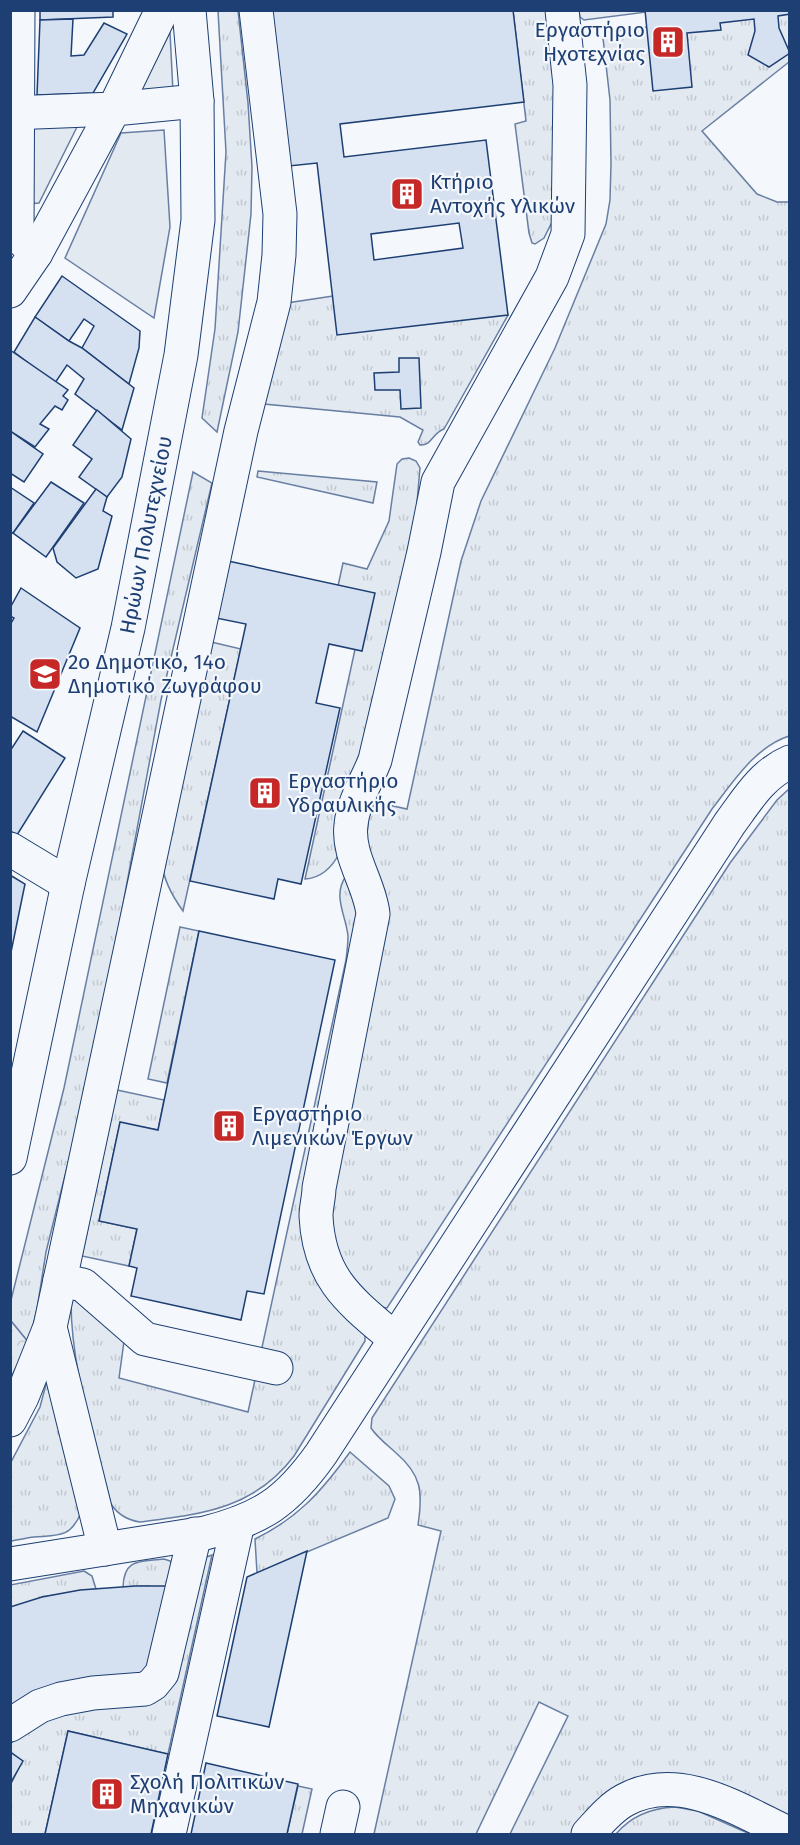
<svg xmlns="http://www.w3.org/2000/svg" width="800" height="1845" viewBox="0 0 800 1845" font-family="'Fira Sans',sans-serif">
  <defs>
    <pattern id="grass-tufts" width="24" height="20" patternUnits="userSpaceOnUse" patternTransform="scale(1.5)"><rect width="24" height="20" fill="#e3e9f0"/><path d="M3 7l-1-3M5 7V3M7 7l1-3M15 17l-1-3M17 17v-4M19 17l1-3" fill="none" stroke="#c2c9d1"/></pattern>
    <pattern id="forest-crowns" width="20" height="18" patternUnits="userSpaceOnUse" patternTransform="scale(1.5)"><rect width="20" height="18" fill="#e3e9f0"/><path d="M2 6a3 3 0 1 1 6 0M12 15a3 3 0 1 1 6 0" fill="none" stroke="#c2c9d1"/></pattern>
  </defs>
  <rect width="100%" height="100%" fill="#f4f7fb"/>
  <g fill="url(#grass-tufts)" stroke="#687fa3" stroke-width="1.5">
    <path d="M218 11H238L248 103 252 167 251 214 238 332 217 432 202 418 215 329 226 152Z"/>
    <path d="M513 11H546L554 86V218L544 238 535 244 532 243 529 233 515 124 526 121Z"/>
    <path d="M579 11H789V62L702 131 757 194 777 202H789V736C755 747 733 782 712 809L387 1308 380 1307 358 1294 330 1239 370 801 407 809 461 561 481 501 555 348 606 224 610 200 611 164 610 100 603 38 605 34 609 32 647 27 646 12 584 20 580 17Z"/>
    <path d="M333 296 508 315 444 429C432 433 432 446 420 445L418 442 423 430 400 417 264 404 287 303Z"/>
    <path d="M409 458 416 461 420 468 413 549 340 852C333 866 322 878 305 879L361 622 333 609 343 563 367 569 389 521 397 464 402 459Z"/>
    <path d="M258 471 377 482 373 503 257 477Z"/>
    <path d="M193 472 212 483 161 700 121 915 81 1111 46 1252 37 1309 29 1343 11 1321V1300L64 1088Z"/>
    <path d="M207 641 241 649 183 911C170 893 164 879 160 858Z"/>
    <path d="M789 789V1821L704 1782 573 1834H510L568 1716 539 1702 476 1834H374L441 1531 418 1525C423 1492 422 1475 395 1452 386 1444 377 1437 371 1428L372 1418 730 863 777 800Z"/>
    <path d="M346 876 362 902 312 1187 365 1330V1341L294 1456C254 1509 202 1514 140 1522 127 1520 118 1515 111 1504 94 1436 70 1367 71 1297L125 1334 119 1378 248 1412 346 960C347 952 348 944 348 936 346 915 332 896 346 876Z"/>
    <path d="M180 927 199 931 167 1083 148 1079Z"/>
    <path d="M117 1090 164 1100 158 1130 120 1123 99 1221 137 1229 129 1266 82 1256Z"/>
    <path d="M49 1373 81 1513C70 1538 59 1535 34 1537 26 1538 18 1540 11 1541L10 1464 40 1407Z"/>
    <path d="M350 1452 389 1486 395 1499 388 1518 257 1573 255 1539C298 1518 322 1491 350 1452Z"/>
    <path d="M212 1555 168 1754 68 1731 45 1834H11V1784L22 1761 11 1752 10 1744 201 1559Z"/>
    <path d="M164 1559 170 1561 173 1565 166 1608 148 1609 149 1586 123 1587C124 1558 140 1562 164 1559Z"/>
    <path d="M84 1571 92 1576 96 1589 42 1597 11 1629 10 1585Z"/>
    <path d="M298 1786 312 1789 302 1834H287Z"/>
    <path d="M675 1807 698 1811 750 1834H616C631 1816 651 1808 675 1807Z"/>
  </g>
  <path fill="url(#forest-crowns)" stroke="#687fa3" stroke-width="1.5" d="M11 1321 29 1343 11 1377Z"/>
  <g fill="#e3e9f0" stroke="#687fa3" stroke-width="1.5">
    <path d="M170 32 173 92 139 94Z"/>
    <path d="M78 125 39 203 28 204 29 135 37 126Z"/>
    <path d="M164 130 170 227 154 318 65 258 121 133Z"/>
  </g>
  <g fill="#d5e0f0" stroke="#1d3f73" stroke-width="1.5" fill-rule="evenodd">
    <path d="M40 10H113V17L40 20Z"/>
    <path d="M271 10H513L524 102 340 124 344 157 486 140 508 315 337 335 317 163 289 166ZM459 223 463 248 374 260 371 234Z"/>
    <path d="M645 10H790V14L778 16 779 28 790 53 769 67 748 55 755 31 754 19 720 23 721 30 687 33 692 87 653 91Z"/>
    <path d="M73 19 71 56 84 55 104 23 127 34 93 93 37 95 40 20Z"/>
    <path d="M62 276 140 331 139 348 129 384 82 348 94 326 84 319 69 341 35 317Z"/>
    <path d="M35 317 69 341 82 348 134 388 122 430 75 394 84 379 67 365 55 383 14 352Z"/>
    <path d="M10 350 68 390 63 396 68 400 62 410 55 406 40 424 49 429 35 447 10 431Z"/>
    <path d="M399 358H419L421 408 401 409 400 390H375L374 373 399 372Z"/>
    <path d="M97 410 131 439 122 477 107 497 79 477 92 459 73 445Z"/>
    <path d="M10 431 43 454 24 482 10 473Z"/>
    <path d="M51 482 84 503 46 557 13 533Z"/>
    <path d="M10 487 34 503 13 533 10 531Z"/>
    <path d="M96 489 107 497 103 511 112 516 98 569 76 578 57 562 53 548Z"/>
    <path d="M228 561 375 593 362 651 329 644 316 703 340 708 301 884 278 879 274 899 190 881 246 624 216 618Z"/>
    <path d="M21 588 80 628 37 732 10 716V625L14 618 10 616V608Z"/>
    <path d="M23 731 65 758 17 835 10 831V751Z"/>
    <path d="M10 875 25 884 10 957Z"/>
    <path d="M199 931 335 960 264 1294 247 1291 241 1320 131 1296 137 1268 129 1266 137 1229 99 1221 120 1122 158 1130Z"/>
    <path d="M307 1551 269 1727 217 1716 247 1577Z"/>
    <path d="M135 1586H195L176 1671 64 1711 18 1736 10 1744V1607L42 1597 80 1590Z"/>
    <path d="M68 1731 168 1754 151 1834H45Z"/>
    <path d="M10 1752 23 1761 10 1784Z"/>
    <path d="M206 1763 298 1784 287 1834H191Z"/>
  </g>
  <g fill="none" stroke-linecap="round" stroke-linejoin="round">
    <defs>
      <g id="minor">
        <path d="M18 10 17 235 36 253"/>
        <path d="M10 113 114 109 162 10"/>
        <path d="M10 291 36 253 114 109 197 101"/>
        <path d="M10 849 68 884"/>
        <path d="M10 1158 68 884 128 628 181 355 198 220 197 101 189 10"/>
        <path d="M60 1280 83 1285 145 1339 276 1368"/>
        <path d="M50 1327 105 1549"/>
        <path d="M395 1339C350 1301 319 1279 316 1216 316 1207 319 1197 319 1188L373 914C370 884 347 856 351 825 353 802 367 781 375 760L424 552 438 482 552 277 568 234 570 85 562 10"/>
        <path d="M10 1420 22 1397 50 1327 241 431 274 302 279 255 280 214 256 10"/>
        <path d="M10 1564 205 1533C261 1519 287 1502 321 1454L730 823C747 800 762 774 790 762"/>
        <path d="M10 1725 40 1706 61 1699 93 1693 145 1689 153 1684 162 1673 195 1534"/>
        <path d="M169 1834 238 1523"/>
        <path d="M337 1834 343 1807"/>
        <path d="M588 1834C599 1822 610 1808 625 1800 680 1770 740 1811 790 1834"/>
      </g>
    </defs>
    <use href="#minor" stroke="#1d3f73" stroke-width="35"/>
    <use href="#minor" stroke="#f4f7fb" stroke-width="33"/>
  </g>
  <defs>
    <symbol id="building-square" viewBox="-11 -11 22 22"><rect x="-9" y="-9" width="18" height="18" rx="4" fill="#c62828" stroke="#f4f7fb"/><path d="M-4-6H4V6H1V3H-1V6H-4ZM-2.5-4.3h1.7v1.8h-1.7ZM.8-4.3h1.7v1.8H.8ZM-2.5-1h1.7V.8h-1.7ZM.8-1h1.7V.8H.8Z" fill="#fff"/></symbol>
    <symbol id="school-square" viewBox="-11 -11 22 22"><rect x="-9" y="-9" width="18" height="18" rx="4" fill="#c62828" stroke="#f4f7fb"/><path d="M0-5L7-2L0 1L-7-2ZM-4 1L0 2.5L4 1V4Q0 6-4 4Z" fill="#fff"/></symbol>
  </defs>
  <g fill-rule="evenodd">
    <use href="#building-square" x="649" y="23" width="38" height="38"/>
    <use href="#building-square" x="388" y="175" width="38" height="38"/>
    <use href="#school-square" x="26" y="655" width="38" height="38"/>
    <use href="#building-square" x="246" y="774" width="38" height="38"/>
    <use href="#building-square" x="210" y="1107" width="38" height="38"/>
    <use href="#building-square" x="88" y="1775" width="38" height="38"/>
  </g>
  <g text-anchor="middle" stroke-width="4.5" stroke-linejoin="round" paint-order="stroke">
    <g font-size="21" fill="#1d3f73" stroke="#f4f7fb" text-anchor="start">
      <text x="645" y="37" text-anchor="end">Εργαστήριο<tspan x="645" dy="24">Ηχοτεχνίας</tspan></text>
      <text x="430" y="189">Κτήριο<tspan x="430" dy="24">Αντοχής Υλικών</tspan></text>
      <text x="68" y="669">2ο Δημοτικό, 14ο<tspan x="68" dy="24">Δημοτικό Ζωγράφου</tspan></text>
      <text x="288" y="788">Εργαστήριο<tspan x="288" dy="24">Υδραυλικής</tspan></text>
      <text x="252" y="1121">Εργαστήριο<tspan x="252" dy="24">Λιμενικών Έργων</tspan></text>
      <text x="130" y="1789">Σχολή Πολιτικών<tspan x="130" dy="24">Μηχανικών</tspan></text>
    </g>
    <g font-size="21" fill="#1d3f73" stroke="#f4f7fb">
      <text transform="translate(146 535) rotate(-79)" y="7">Ηρώων Πολυτεχνείου</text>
    </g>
  </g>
  <rect width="800" height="1845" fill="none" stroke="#1d3f73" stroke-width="24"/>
</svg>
